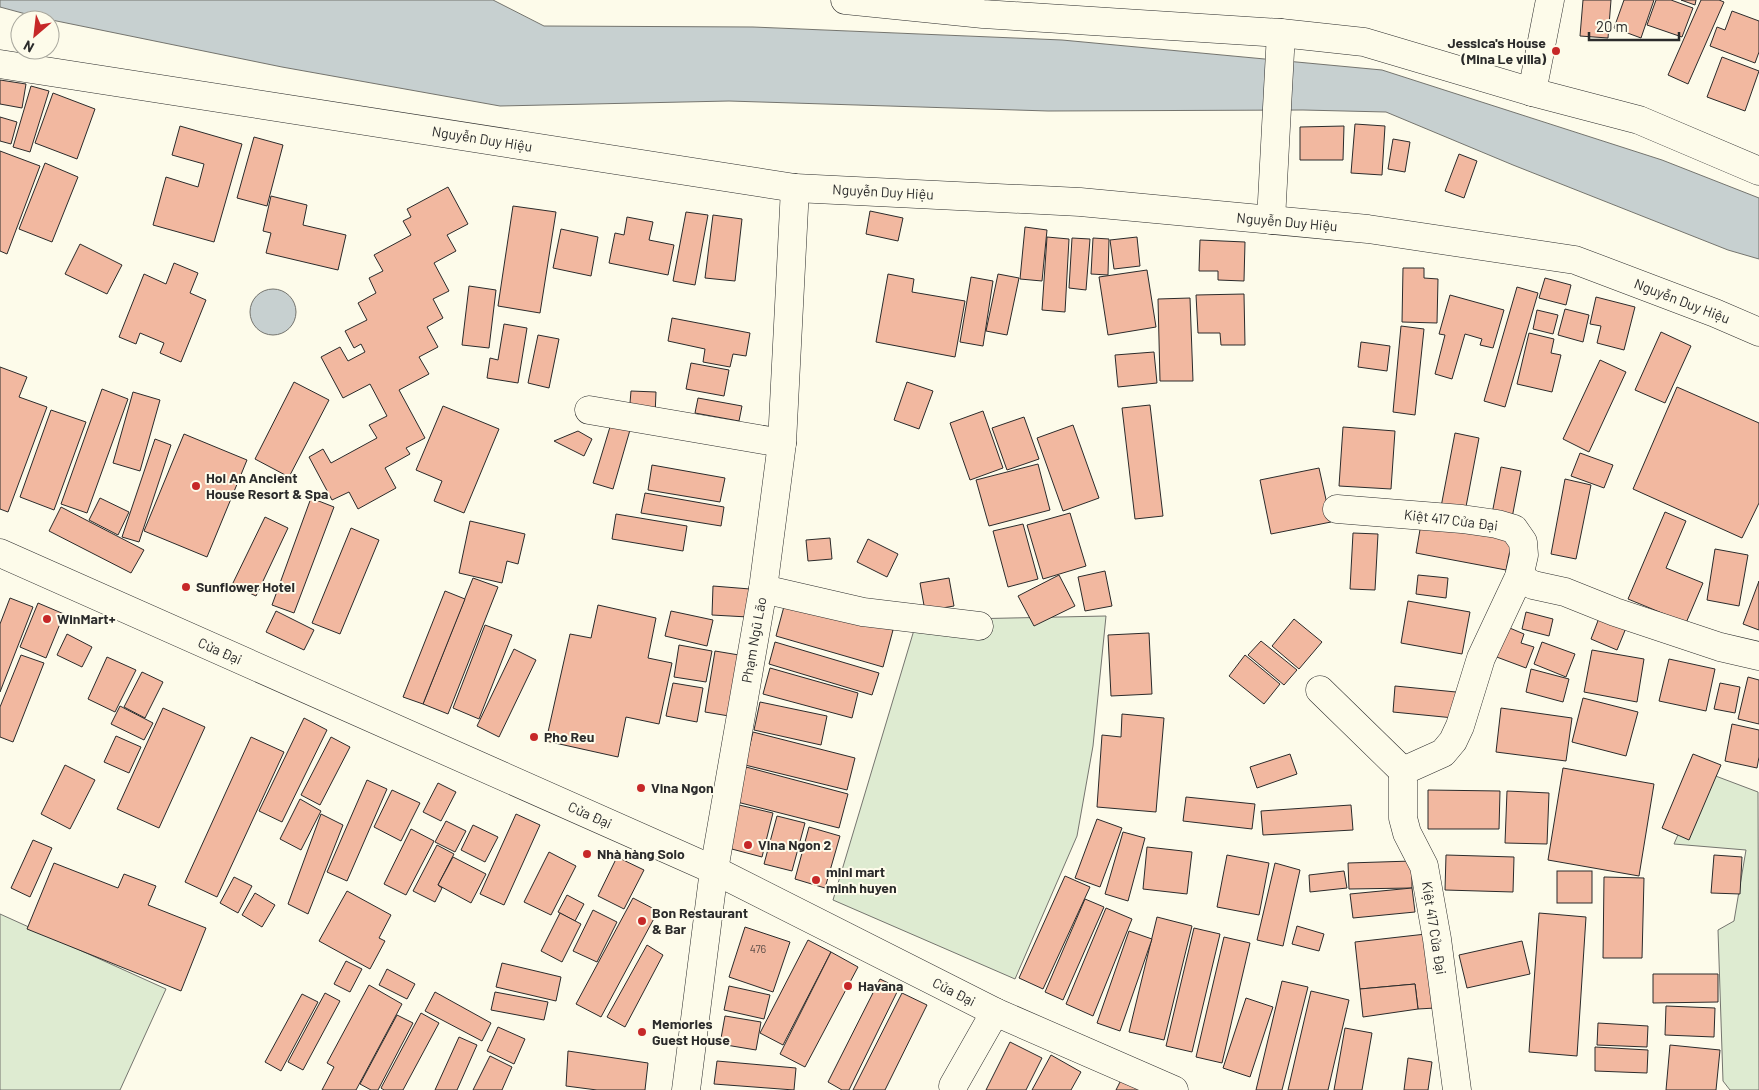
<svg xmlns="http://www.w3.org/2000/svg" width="1759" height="1090" viewBox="0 0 1759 1090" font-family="Barlow,sans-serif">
  <rect width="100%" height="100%" fill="#fdfbea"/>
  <g fill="#deebd1" stroke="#74746e">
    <path d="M1106 616 1093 746 1077 836 1015 979 833 900 917 620Z"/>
    <path d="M1705 772 1758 792 1759 1090H1730L1723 1081 1718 930 1734 921 1746 850 1674 844Z"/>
    <path d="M0 914 166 989 120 1090H0Z"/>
  </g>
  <g fill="#c7d0d0" stroke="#74746e">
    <path d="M0 0H493L544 26 753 27 1062 40 1382 70 1662 160 1759 198V259L1728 250 1513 165 1386 112 1303 110 1048 111 729 101 500 106 282 67 37 17 0 7Z"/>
    <circle cx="273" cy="312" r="23"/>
  </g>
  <g fill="#f2b8a0" stroke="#2b2b2b">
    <path d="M1583 0H1611L1608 38 1580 36Z"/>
    <path d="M1624 0H1654L1641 38 1614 28Z"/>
    <path d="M1656 0H1671L1693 8 1682 37 1647 25Z"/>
    <path d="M1681 0H1696L1695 5Z"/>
    <path d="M1701 0H1719L1724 2 1688 84 1668 75Z"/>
    <path d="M1732 11 1759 21V52L1755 63 1710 46 1717 27 1725 30Z"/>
    <path d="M1722 57 1759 71 1745 111 1707 97Z"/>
    <path d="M0 80 26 84 22 108 0 104Z"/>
    <path d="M31 86 49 91 30 152 13 147Z"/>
    <path d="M53 93 95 109 77 159 35 143Z"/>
    <path d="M0 117 17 122 11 144 0 141Z"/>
    <path d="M1355 124 1385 126 1382 175 1351 173Z"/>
    <path d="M180 126 242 144 214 242 153 225 166 177 198 187 204 164 172 155Z"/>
    <path d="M1344 126 1343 160H1300V127Z"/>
    <path d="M254 137 283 145 267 206 237 198Z"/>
    <path d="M1393 139 1410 142 1405 172 1388 169Z"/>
    <path d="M0 151 40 166 7 254 0 251Z"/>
    <path d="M1459 154 1477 161 1464 198 1445 191Z"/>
    <path d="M45 163 78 177 52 242 19 229Z"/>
    <path d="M448 187 468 224 447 235 456 251 434 263 449 291 433 299 443 318 427 327 438 347 419 357 429 374 399 390 425 438 406 448 410 454 385 468 396 488 358 509 349 492 332 500 309 457 323 449 331 463 377 438 369 425 387 416 370 384 343 398 321 357 340 347 348 361 365 352 361 344 354 348 345 331 367 320 358 303 376 293 369 278 383 271 374 255 411 235 403 221 411 217 407 209Z"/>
    <path d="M271 196 307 205 303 225 346 235 338 270 266 253 271 233 263 231Z"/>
    <path d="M513 206 556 212 540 313 498 306Z"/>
    <path d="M870 211 903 218 898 241 866 234Z"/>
    <path d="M686 212 708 215 695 285 673 281Z"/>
    <path d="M713 215 742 219 735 281 705 278Z"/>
    <path d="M627 217 653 222 649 240 674 245 668 275 609 263 615 233 624 235Z"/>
    <path d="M1025 227 1047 230 1042 281 1020 279Z"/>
    <path d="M561 229 598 237 591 276 553 268Z"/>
    <path d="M1047 237 1069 239 1065 312 1042 310Z"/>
    <path d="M1137 237 1140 266 1114 269 1110 240Z"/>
    <path d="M1072 238 1090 239 1086 290 1069 288Z"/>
    <path d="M1093 238 1109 239 1108 275 1091 274Z"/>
    <path d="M1200 240 1245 242 1244 281 1218 280V271H1199Z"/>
    <path d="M80 244 122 265 107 294 65 274Z"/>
    <path d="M174 263 198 273 190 293 206 300 181 362 160 353 164 343 140 333 136 344 119 337 144 274 166 284Z"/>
    <path d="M1403 268H1424V278L1438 279 1437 323 1402 322Z"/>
    <path d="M1147 270 1156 327 1108 335 1099 277Z"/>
    <path d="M888 274 914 279 912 292 965 301 955 357 876 342Z"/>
    <path d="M998 274 1019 278 1007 335 986 331Z"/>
    <path d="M971 277 993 281 983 346 960 342Z"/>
    <path d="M1545 278 1571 285 1566 305 1539 298Z"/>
    <path d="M469 286 496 290 489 348 462 345Z"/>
    <path d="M1517 287 1538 293 1505 407 1484 401Z"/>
    <path d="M1244 294 1245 345H1221L1220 333H1198L1196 295Z"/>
    <path d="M1450 295 1504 310 1493 348 1480 345 1482 339 1465 334 1452 379 1435 374 1445 335 1439 334Z"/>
    <path d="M1596 297 1635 307 1624 350 1597 343 1601 326 1590 324Z"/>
    <path d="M1190 298 1193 381H1160L1158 299Z"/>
    <path d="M1565 309 1589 315 1583 342 1558 335Z"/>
    <path d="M1537 310 1558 315 1553 334 1533 329Z"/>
    <path d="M672 318 750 333 746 356 733 354 730 367 703 362 705 349 668 341Z"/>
    <path d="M504 324 527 328 518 383 487 378 490 358 498 360Z"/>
    <path d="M1401 326 1424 329 1415 415 1393 412Z"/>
    <path d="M1661 332 1691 346 1665 403 1635 390Z"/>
    <path d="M1529 333 1554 339 1551 353 1561 355 1552 392 1517 384Z"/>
    <path d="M538 335 559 339 549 388 528 383Z"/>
    <path d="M1361 342 1390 346 1387 371 1358 367Z"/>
    <path d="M1154 352 1157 383 1118 387 1115 355Z"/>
    <path d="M1600 360 1626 372 1589 452 1563 439Z"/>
    <path d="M691 363 729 370 724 396 686 389Z"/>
    <path d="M0 367 27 377 19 397 47 407 8 512 0 509Z"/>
    <path d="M294 382 329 400 289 477 255 459Z"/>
    <path d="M907 382 933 391 919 429 894 420Z"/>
    <path d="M1677 387 1759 423V503L1742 538 1633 489Z"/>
    <path d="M102 389 128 399 87 513 61 504Z"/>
    <path d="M631 391 656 392 655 416 629 415Z"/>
    <path d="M133 392 160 400 140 471 113 463Z"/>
    <path d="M698 398 742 406 739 421 695 413Z"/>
    <path d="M1150 405 1163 516 1135 519 1122 408Z"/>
    <path d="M443 406 499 429 464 513 434 501 442 481 416 470Z"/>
    <path d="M51 410 86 422 54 510 20 497Z"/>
    <path d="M983 411 1003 468 970 480 950 423Z"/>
    <path d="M613 417 632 423 613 489 593 483Z"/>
    <path d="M1024 417 1039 459 1007 470 992 428Z"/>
    <path d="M1073 425 1099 498 1063 511 1037 438Z"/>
    <path d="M1343 427 1395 431 1391 489 1339 486Z"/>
    <path d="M578 431 592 439 584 456 554 441Z"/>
    <path d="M1455 433 1479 438 1465 512 1441 507Z"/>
    <path d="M184 434 247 460 207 557 144 531Z"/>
    <path d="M155 439 171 445 139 542 122 537Z"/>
    <path d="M1580 453 1613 465 1604 488 1571 476Z"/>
    <path d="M1038 464 1050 510 989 526 976 480Z"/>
    <path d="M652 465 725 478 720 502 648 490Z"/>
    <path d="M1501 467 1521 471 1512 518 1492 514Z"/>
    <path d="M1319 468 1331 522 1271 534 1260 480Z"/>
    <path d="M1565 479 1591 485 1576 559 1551 554Z"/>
    <path d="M645 493 724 507 721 526 641 513Z"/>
    <path d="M100 498 129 512 118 535 89 520Z"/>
    <path d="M311 498 334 507 294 613 272 605Z"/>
    <path d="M61 507 144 550 131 573 49 531Z"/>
    <path d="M1665 512 1686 521 1666 568 1703 583 1686 623 1628 599Z"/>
    <path d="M1070 513 1086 566 1043 579 1027 525Z"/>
    <path d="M616 514 687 526 683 551 612 539Z"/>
    <path d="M265 517 288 528 256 596 232 585Z"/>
    <path d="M1422 518 1513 535 1506 570 1416 553Z"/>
    <path d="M470 521 525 534 518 564 507 561 502 583 459 573Z"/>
    <path d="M1023 524 1038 579 1008 587 993 531Z"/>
    <path d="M351 528 379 540 340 634 312 623Z"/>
    <path d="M1353 533 1378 534 1375 590 1350 589Z"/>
    <path d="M830 538 832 559 808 561 806 540Z"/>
    <path d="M868 539 898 554 887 577 857 562Z"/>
    <path d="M1715 549 1748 555 1739 606 1707 600Z"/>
    <path d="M1105 571 1112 606 1085 611 1078 577Z"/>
    <path d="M1059 575 1075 606 1034 626 1018 596Z"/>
    <path d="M1418 575 1448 578 1446 598 1416 594Z"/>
    <path d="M473 578 498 587 448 714 423 704Z"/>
    <path d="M949 578 954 606 925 611 920 583Z"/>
    <path d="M1759 581V630L1743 624Z"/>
    <path d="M713 586 750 589 748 617 712 615Z"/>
    <path d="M445 591 465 599 423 704 403 697Z"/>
    <path d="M10 598 33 607 0 692V624Z"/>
    <path d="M786 599 893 630 883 667 776 636Z"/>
    <path d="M1408 601 1470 612 1462 654 1401 643Z"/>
    <path d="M38 603 64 614 46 658 20 647Z"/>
    <path d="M598 605 656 618 648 658 672 663 659 724 626 717 618 757 546 741 570 634 591 638Z"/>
    <path d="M276 611 314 630 304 650 266 632Z"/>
    <path d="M671 611 713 620 707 646 665 636Z"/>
    <path d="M1526 612 1553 619 1549 636 1522 629Z"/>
    <path d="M1599 618 1626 628 1617 650 1591 639Z"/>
    <path d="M1294 619 1322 642 1299 669 1272 646Z"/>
    <path d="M485 625 512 635 479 719 453 708Z"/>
    <path d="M1505 626 1524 634 1521 643 1534 647 1526 668 1494 656Z"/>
    <path d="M1149 633 1152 694 1111 696 1108 635Z"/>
    <path d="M67 634 92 647 82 667 57 655Z"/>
    <path d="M1261 641 1297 670 1284 685 1248 655Z"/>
    <path d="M775 642 879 673 872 695 769 664Z"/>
    <path d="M1542 642 1575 654 1566 677 1534 664Z"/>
    <path d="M679 645 712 651 706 682 674 677Z"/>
    <path d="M514 649 536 660 499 737 477 726Z"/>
    <path d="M1592 650 1644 659 1637 702 1584 692Z"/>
    <path d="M715 651 739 655 729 716 705 712Z"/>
    <path d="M21 655 44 663 13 742 0 737V707Z"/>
    <path d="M1245 655 1280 684 1264 704 1229 676Z"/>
    <path d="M107 657 136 670 115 712 88 699Z"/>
    <path d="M1669 659 1715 669 1706 711 1659 701Z"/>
    <path d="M770 668 858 693 852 718 763 694Z"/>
    <path d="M1531 669 1569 679 1563 702 1526 692Z"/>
    <path d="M142 672 163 682 145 718 124 707Z"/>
    <path d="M1748 677 1759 680V724L1738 719Z"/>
    <path d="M673 683 703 688 697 722 666 716Z"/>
    <path d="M1720 683 1740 687 1735 713 1714 709Z"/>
    <path d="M1395 686 1456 692 1454 718 1393 712Z"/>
    <path d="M1583 698 1638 712 1626 756 1572 742Z"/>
    <path d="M760 702 827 716 821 745 754 730Z"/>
    <path d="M120 706 153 723 144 740 111 724Z"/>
    <path d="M163 708 205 727 159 828 117 809Z"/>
    <path d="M1501 708 1572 718 1566 761 1496 752Z"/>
    <path d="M1122 714 1164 718 1156 812 1097 807 1102 735 1121 737Z"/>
    <path d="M304 718 327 730 282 822 259 811Z"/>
    <path d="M1732 724 1759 730V757L1757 768 1725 761Z"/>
    <path d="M753 732 855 758 847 790 745 765Z"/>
    <path d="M116 736 141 747 129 773 104 762Z"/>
    <path d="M251 737 284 752 217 897 185 882Z"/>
    <path d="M331 737 350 747 320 805 301 795Z"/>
    <path d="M1290 754 1297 774 1257 788 1250 767Z"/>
    <path d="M1693 754 1721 765 1689 840 1662 828Z"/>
    <path d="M65 765 95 780 70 829 41 814Z"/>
    <path d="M746 767 848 794 839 828 737 802Z"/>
    <path d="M1563 768 1654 784 1639 876 1548 860Z"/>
    <path d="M367 780 387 789 347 881 327 872Z"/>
    <path d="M438 783 456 792 441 821 423 812Z"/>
    <path d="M392 790 420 803 401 841 374 827Z"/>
    <path d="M1428 790 1500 791 1499 829H1428Z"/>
    <path d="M1507 791 1549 793 1547 844 1505 843Z"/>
    <path d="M1186 797 1255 804 1252 829 1183 821Z"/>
    <path d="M300 799 321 811 301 850 280 839Z"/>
    <path d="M739 805 773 813 762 857 728 848Z"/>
    <path d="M1351 805 1353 830 1263 835 1261 811Z"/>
    <path d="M321 814 343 825 308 914 288 904Z"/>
    <path d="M516 814 540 825 504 905 480 894Z"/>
    <path d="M777 816 805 823 792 871 764 864Z"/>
    <path d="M1097 819 1122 828 1100 887 1075 878Z"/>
    <path d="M446 821 466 831 455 852 435 842Z"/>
    <path d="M473 825 498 837 485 862 461 850Z"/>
    <path d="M809 827 840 836 825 888 795 879Z"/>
    <path d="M411 829 434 841 406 895 384 884Z"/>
    <path d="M1123 832 1145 838 1128 901 1105 894Z"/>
    <path d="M33 840 52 848 30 897 11 888Z"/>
    <path d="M437 845 454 854 438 885 442 888 435 902 413 891Z"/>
    <path d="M1147 847 1192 852 1187 894 1143 889Z"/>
    <path d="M549 852 576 866 551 915 524 902Z"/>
    <path d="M1227 855 1269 863 1259 915 1217 907Z"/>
    <path d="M1446 855 1514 857 1513 892 1445 890Z"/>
    <path d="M1714 855 1742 857 1740 894 1711 893Z"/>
    <path d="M453 857 486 874 471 903 438 885Z"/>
    <path d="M617 857 644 870 624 909 598 896Z"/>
    <path d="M1412 861V888L1349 889 1348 863Z"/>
    <path d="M54 863 118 888 124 874 156 886 148 905 206 928 181 991 27 929Z"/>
    <path d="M1275 863 1300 870 1283 946 1257 940Z"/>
    <path d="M1344 871 1347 888 1310 892 1309 875Z"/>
    <rect x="1557" y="871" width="35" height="32"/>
    <path d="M1065 876 1090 887 1043 989 1019 978Z"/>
    <path d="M234 877 252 886 238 913 220 903Z"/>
    <path d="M1604 877 1644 878 1642 958H1603Z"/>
    <path d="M1412 888 1415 912 1353 918 1350 894Z"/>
    <path d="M347 891 391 915 379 938 385 941 370 969 319 941Z"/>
    <path d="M255 893 275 905 262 927 242 915Z"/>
    <path d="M567 895 584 904 575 921 558 912Z"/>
    <path d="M633 898 658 911 601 1017 576 1004Z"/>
    <path d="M1085 899 1104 907 1063 1000 1045 992Z"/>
    <path d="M1106 908 1132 919 1093 1016 1066 1004Z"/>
    <path d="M593 910 617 922 597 962 573 951Z"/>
    <path d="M560 913 581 924 562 962 541 951Z"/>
    <path d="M1539 913 1586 917 1577 1056 1529 1052Z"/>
    <path d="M1157 917 1192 926 1164 1040 1129 1032Z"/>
    <path d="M1297 926 1324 934 1319 951 1292 944Z"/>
    <path d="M745 927 790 942 773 992 729 977Z"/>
    <path d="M1194 928 1220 934 1192 1052 1166 1046Z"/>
    <path d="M1129 931 1152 939 1120 1031 1097 1023Z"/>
    <path d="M1426 934 1435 1008 1418 1009 1415 984 1360 989 1355 942Z"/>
    <path d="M1224 937 1250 943 1222 1063 1196 1057Z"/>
    <path d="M808 940 831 952 783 1045 760 1033Z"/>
    <path d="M1522 941 1530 974 1467 988 1459 955Z"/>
    <path d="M647 945 663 955 625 1027 607 1017Z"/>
    <path d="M831 952 858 967 805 1067 780 1054Z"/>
    <path d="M346 961 362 969 350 992 334 984Z"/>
    <path d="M502 963 561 977 556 1001 496 987Z"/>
    <path d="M387 969 415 984 407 999 379 985Z"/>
    <path d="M1653 974H1718V1002L1653 1003Z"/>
    <path d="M880 979 899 988 849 1090H842L828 1082Z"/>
    <path d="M1282 981 1308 987 1282 1090H1256Z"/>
    <path d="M1415 984 1418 1009 1363 1017 1360 989Z"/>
    <path d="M369 985 402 1004 356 1090H322L334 1067 327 1063Z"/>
    <path d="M729 986 770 995 764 1019 724 1010Z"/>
    <path d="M1311 991 1349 1000 1328 1090H1288Z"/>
    <path d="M435 992 491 1023 482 1041 425 1011Z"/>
    <path d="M495 992 548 1002 544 1020 491 1010Z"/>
    <path d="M325 993 340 1001 303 1070 288 1062Z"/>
    <path d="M902 993 927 1005 885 1090H853Z"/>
    <path d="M302 994 318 1002 281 1071 265 1062Z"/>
    <path d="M1246 998 1273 1007 1250 1077 1223 1068Z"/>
    <path d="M1666 1006 1715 1008 1714 1037 1665 1035Z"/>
    <path d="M421 1013 439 1023 403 1090H384L381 1088Z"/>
    <path d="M397 1015 413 1023 378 1090H371L360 1084Z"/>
    <path d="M725 1016 761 1022 756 1050 720 1044Z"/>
    <path d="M1598 1023 1648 1026 1647 1047 1597 1045Z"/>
    <path d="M498 1027 525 1039 514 1064 487 1051Z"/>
    <path d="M1345 1028 1372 1033 1362 1090H1334Z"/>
    <path d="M459 1037 477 1045 457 1090H435Z"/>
    <path d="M1010 1042 1042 1058 1026 1090H986Z"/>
    <path d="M1670 1045 1720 1050 1716 1090H1666Z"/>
    <path d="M1595 1047 1648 1050 1647 1073 1595 1071Z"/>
    <path d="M568 1051 648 1063 645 1090H597L566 1086Z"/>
    <path d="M1051 1055 1081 1072 1071 1090H1032Z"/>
    <path d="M490 1056 512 1067 502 1090H473Z"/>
    <path d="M1408 1058 1432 1062 1428 1090H1404Z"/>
    <path d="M717 1061 796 1068 794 1090 714 1084Z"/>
    <path d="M1123 1076 1152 1090H1116Z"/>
  </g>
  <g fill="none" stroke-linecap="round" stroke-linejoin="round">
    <defs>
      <g id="minor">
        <path d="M845 0 983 14 1281 33 1364 42 1532 92 1639 120 1759 171"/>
        <path d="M1532 92 1550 0"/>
        <path d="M1271 220 1281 33"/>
        <path d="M589 410 782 443"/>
        <path d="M1337 509 1462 519 1497 524 1514 529 1523 542 1524 555 1519 577 1481 658 1460 726 1453 741 1443 753 1403 771V818L1407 833 1424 866 1437 939 1457 1090"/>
        <path d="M1519 577 1533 585 1565 592 1615 612 1720 647 1759 656"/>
        <path d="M763 589 863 612 979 626"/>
        <path d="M1320 690 1403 771"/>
        <path d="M953 1086 995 1012"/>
        <path d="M686 1090 714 870 763 589 782 443 795 188"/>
      </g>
      <g id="major">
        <path d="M0 64 795 188 1080 202 1368 229 1575 260 1715 313 1759 332"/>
        <path d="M0 553 714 870 995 1012 1174 1090"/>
      </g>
    </defs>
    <use href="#minor" stroke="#2b2b2b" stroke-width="29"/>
    <use href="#major" stroke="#2b2b2b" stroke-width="29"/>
    <use href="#minor" stroke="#fdfbea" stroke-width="28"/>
    <use href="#major" stroke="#fdfbea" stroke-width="28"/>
  </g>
  <g fill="#c62828" stroke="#fdfbea" stroke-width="2">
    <circle cx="1556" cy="51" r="5"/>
    <circle cx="196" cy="486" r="5"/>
    <circle cx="186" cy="587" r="5"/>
    <circle cx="47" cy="619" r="5"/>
    <circle cx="534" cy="737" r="5"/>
    <circle cx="641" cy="788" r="5"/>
    <circle cx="748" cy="845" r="5"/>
    <circle cx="587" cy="854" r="5"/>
    <circle cx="816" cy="880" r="5"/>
    <circle cx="642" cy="921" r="5"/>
    <circle cx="848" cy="986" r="5"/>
    <circle cx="642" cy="1032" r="5"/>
  </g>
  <g text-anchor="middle" stroke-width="4" stroke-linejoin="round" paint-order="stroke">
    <g font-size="11" fill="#5d4e48">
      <text x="758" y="953">476</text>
    </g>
    <g font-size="14" font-weight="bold" fill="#2b2b2b" stroke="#fdfbea" text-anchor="start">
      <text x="1546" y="48" text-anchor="end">Jessica's House<tspan x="1546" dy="16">(Mina Le villa)</tspan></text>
      <text x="206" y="483">Hoi An Ancient<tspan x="206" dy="16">House Resort &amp; Spa</tspan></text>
      <text x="196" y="592">Sunflower Hotel</text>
      <text x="57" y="624">WinMart+</text>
      <text x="544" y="742">Pho Reu</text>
      <text x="651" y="793">Vina Ngon</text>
      <text x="758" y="850">Vina Ngon 2</text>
      <text x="597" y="859">Nhà hàng Solo</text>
      <text x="826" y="877">mini mart<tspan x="826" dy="16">minh huyen</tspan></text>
      <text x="652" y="918">Bon Restaurant<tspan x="652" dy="16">&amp; Bar</tspan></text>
      <text x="858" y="991">Havana</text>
      <text x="652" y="1029">Memories<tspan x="652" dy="16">Guest House</tspan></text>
    </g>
    <g font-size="14" fill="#2b2b2b" stroke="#fdfbea">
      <text transform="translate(482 139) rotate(9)" y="5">Nguyễn Duy Hiệu</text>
      <text transform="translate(883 192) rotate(3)" y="5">Nguyễn Duy Hiệu</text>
      <text transform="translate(1287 222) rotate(5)" y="5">Nguyễn Duy Hiệu</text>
      <text transform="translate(1682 301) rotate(21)" y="5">Nguyễn Duy Hiệu</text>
      <text transform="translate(1451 520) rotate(7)" y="5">Kiệt 417 Cửa Đại</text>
      <text transform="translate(754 640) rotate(-80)" y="5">Phạm Ngũ Lão</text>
      <text transform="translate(220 651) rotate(24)" y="5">Cửa Đại</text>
      <text transform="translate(590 815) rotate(24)" y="5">Cửa Đại</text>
      <text transform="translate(1434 928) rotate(81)" y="5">Kiệt 417 Cửa Đại</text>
      <text transform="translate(954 992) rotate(27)" y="5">Cửa Đại</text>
    </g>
  </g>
  <g transform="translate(35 35) rotate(208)"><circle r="24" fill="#fdfbea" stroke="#a9a89e"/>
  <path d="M0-4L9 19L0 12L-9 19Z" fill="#c62828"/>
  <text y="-8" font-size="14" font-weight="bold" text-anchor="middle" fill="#2b2b2b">N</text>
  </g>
  <path d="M1589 32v8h90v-8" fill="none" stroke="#2b2b2b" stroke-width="2.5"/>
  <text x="1596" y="32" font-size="15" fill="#2b2b2b" stroke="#fdfbea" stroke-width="4" paint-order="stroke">20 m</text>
</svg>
